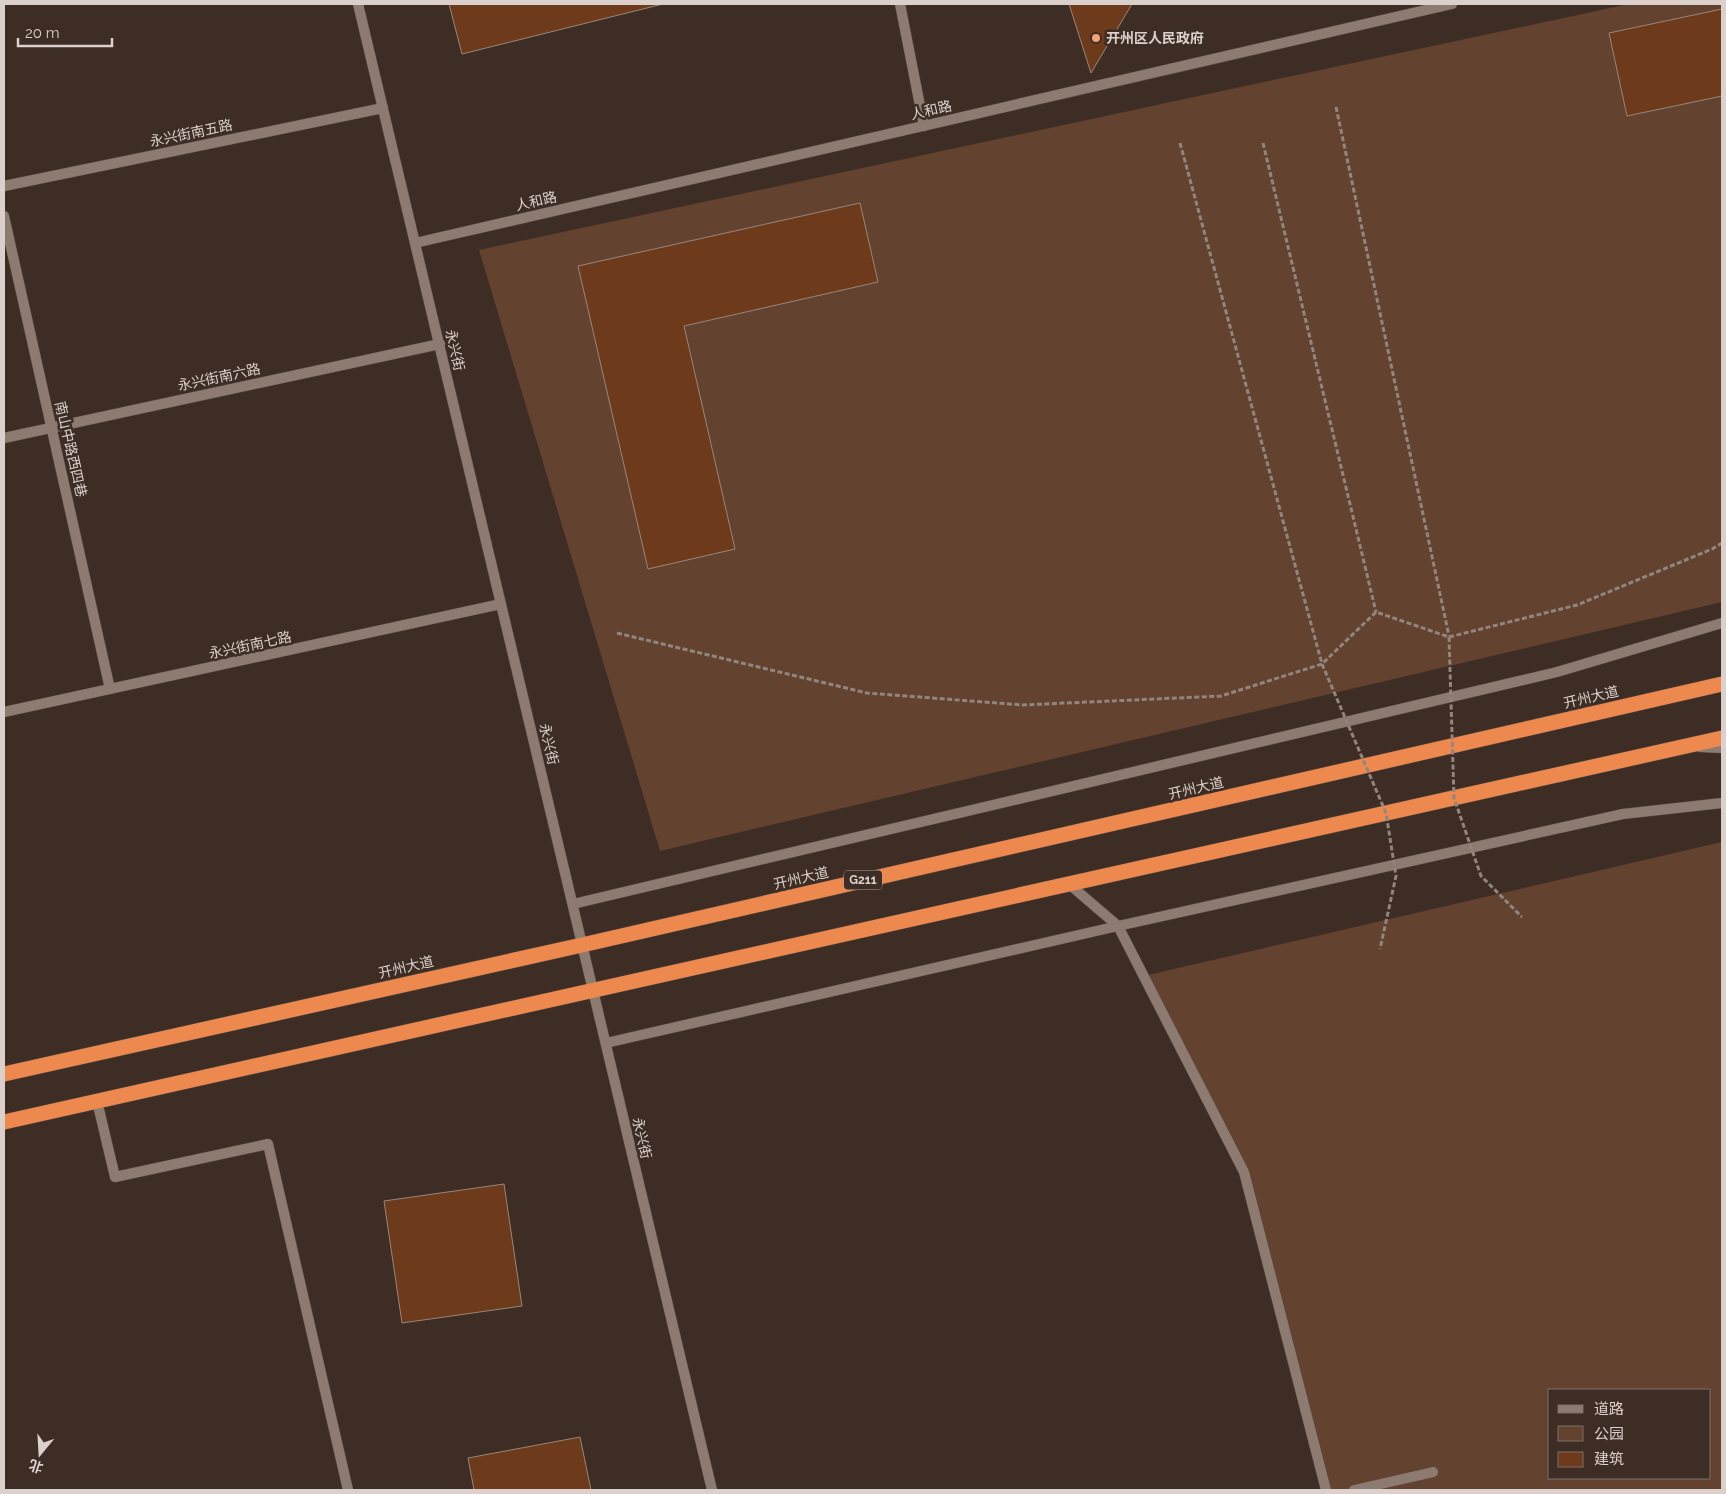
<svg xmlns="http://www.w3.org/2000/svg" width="1726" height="1494" viewBox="0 0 1726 1494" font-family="Raleway,'Noto Sans SC',sans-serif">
  <rect width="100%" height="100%" fill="#3d2d24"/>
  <g fill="#644230" fill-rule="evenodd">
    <path d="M1629 4H1722V602L660 851 479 250Z"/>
    <path d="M1722 842V1490H1326L1244 1172 1144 976ZM1550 1390H1710V1478H1550Z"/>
  </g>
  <g fill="#6d3a1b" stroke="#99867b">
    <path d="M449 4H663L462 54Z"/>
    <path d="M1069 4H1132L1091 73Z"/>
    <path d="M1722 9V96L1627 116 1609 33Z"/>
    <path d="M860 203 878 282 684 326 735 549 648 569 578 266Z"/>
    <path d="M504 1184 522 1306 402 1323 384 1201Z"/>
    <path d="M580 1437 591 1490H474L468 1458Z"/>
  </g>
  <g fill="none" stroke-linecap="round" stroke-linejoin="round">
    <defs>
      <g id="lane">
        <path d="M900 4 924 126"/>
        <path d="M1700 747 1722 748"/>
        <path d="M1069 884 1118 926 1244 1172 1326 1490"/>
        <path d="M573 904 1557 672 1722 623"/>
        <path d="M606 1043 1118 926 1623 814 1722 803"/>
      </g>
      <g id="street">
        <path d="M358 4 712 1490"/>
        <path d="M4 186 383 108"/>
        <path d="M4 216 110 689"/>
        <path d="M415 243 1452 4"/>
        <path d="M4 438 440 344"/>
        <path d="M4 712 501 604"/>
        <path d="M97 1101 115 1177 268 1144 348 1490"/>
        <path d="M1354 1490 1433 1472"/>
      </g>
      <g id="highway">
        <path d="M4 1074 582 945 1722 684"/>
        <path d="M4 1122 1722 738"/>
      </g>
    </defs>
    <use href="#lane" stroke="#574942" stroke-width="11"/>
    <use href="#street" stroke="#574942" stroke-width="11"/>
    <use href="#highway" stroke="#574942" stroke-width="16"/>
    <g stroke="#92857e" stroke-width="3" stroke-dasharray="5 2.5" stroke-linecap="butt">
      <path d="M1336 107 1449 636"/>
      <path d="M1180 143 1322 664"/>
      <path d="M1263 143 1376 612"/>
      <path d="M617 633 867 693 1023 705 1221 696 1322 664 1376 612 1449 637 1577 605 1712 549 1722 543"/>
    </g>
    <use href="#lane" stroke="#8d7a70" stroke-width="10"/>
    <use href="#street" stroke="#8d7a70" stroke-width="10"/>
    <use href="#highway" stroke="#ed894f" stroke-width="15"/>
    <g stroke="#92857e" stroke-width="3" stroke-dasharray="5 2.5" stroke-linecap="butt">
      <path d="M1449 637 1454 798 1481 876 1522 917"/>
      <path d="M1322 664 1386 813 1396 876 1380 949"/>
    </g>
  </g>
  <circle fill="#f0a378" stroke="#3d2d24" stroke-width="2" cx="1096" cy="38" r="5"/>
  <g text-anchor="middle" stroke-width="5" stroke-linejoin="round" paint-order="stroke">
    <rect fill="#3d2d24" stroke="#ac9f99" stroke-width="1" x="844" y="870.5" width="38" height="19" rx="4"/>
    <g font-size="12" font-weight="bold" fill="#dbd0cb">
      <text x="863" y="884">G211</text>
    </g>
    <g font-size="14" font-weight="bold" fill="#dbd0cb" stroke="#3d2d24" text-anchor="start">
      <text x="1106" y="43">开州区人民政府</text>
    </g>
    <g font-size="14" fill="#dbd0cb" stroke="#3d2d24">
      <text transform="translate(931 110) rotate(-13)" y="5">人和路</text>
      <text transform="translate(191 133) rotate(-12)" y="5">永兴街南五路</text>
      <text transform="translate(536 201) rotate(-13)" y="5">人和路</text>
      <text transform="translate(455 350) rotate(77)" y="5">永兴街</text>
      <text transform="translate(219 377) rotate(-12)" y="5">永兴街南六路</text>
      <text transform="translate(71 449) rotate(77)" y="5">南山中路西四巷</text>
      <text transform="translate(250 645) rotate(-12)" y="5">永兴街南七路</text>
      <text transform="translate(1591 697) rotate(-13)" y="5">开州大道</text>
      <text transform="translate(549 744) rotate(77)" y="5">永兴街</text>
      <text transform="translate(1196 788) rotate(-13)" y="5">开州大道</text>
      <text transform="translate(801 878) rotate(-13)" y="5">开州大道</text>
      <text transform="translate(406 967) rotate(-13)" y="5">开州大道</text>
      <text transform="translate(642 1138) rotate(77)" y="5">永兴街</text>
    </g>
  </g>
  <rect width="1726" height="1494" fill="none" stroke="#dbd0cb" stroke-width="10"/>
  <rect x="1548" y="1389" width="162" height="90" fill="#3d2d24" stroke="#7c6e67"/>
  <rect x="1558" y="1405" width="25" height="8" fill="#8d7a70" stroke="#7c6e67"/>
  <text x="1594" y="1414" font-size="15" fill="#dbd0cb">道路</text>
  <rect x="1558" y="1426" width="25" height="15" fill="#644230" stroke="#7c6e67"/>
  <text x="1594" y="1439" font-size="15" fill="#dbd0cb">公园</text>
  <rect x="1558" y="1452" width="25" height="15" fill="#6d3a1b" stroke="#7c6e67"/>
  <text x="1594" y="1464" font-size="15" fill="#dbd0cb">建筑</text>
  <g transform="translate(40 1454) rotate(198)" stroke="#3d2d24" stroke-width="4" paint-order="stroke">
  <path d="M0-4L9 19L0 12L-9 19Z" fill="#dbd0cb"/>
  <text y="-8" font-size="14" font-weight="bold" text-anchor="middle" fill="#dbd0cb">北</text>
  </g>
  <path d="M18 38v8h94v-8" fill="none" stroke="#dbd0cb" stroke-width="2.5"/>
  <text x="25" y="38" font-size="15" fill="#dbd0cb" stroke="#3d2d24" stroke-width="4" paint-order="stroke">20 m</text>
</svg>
